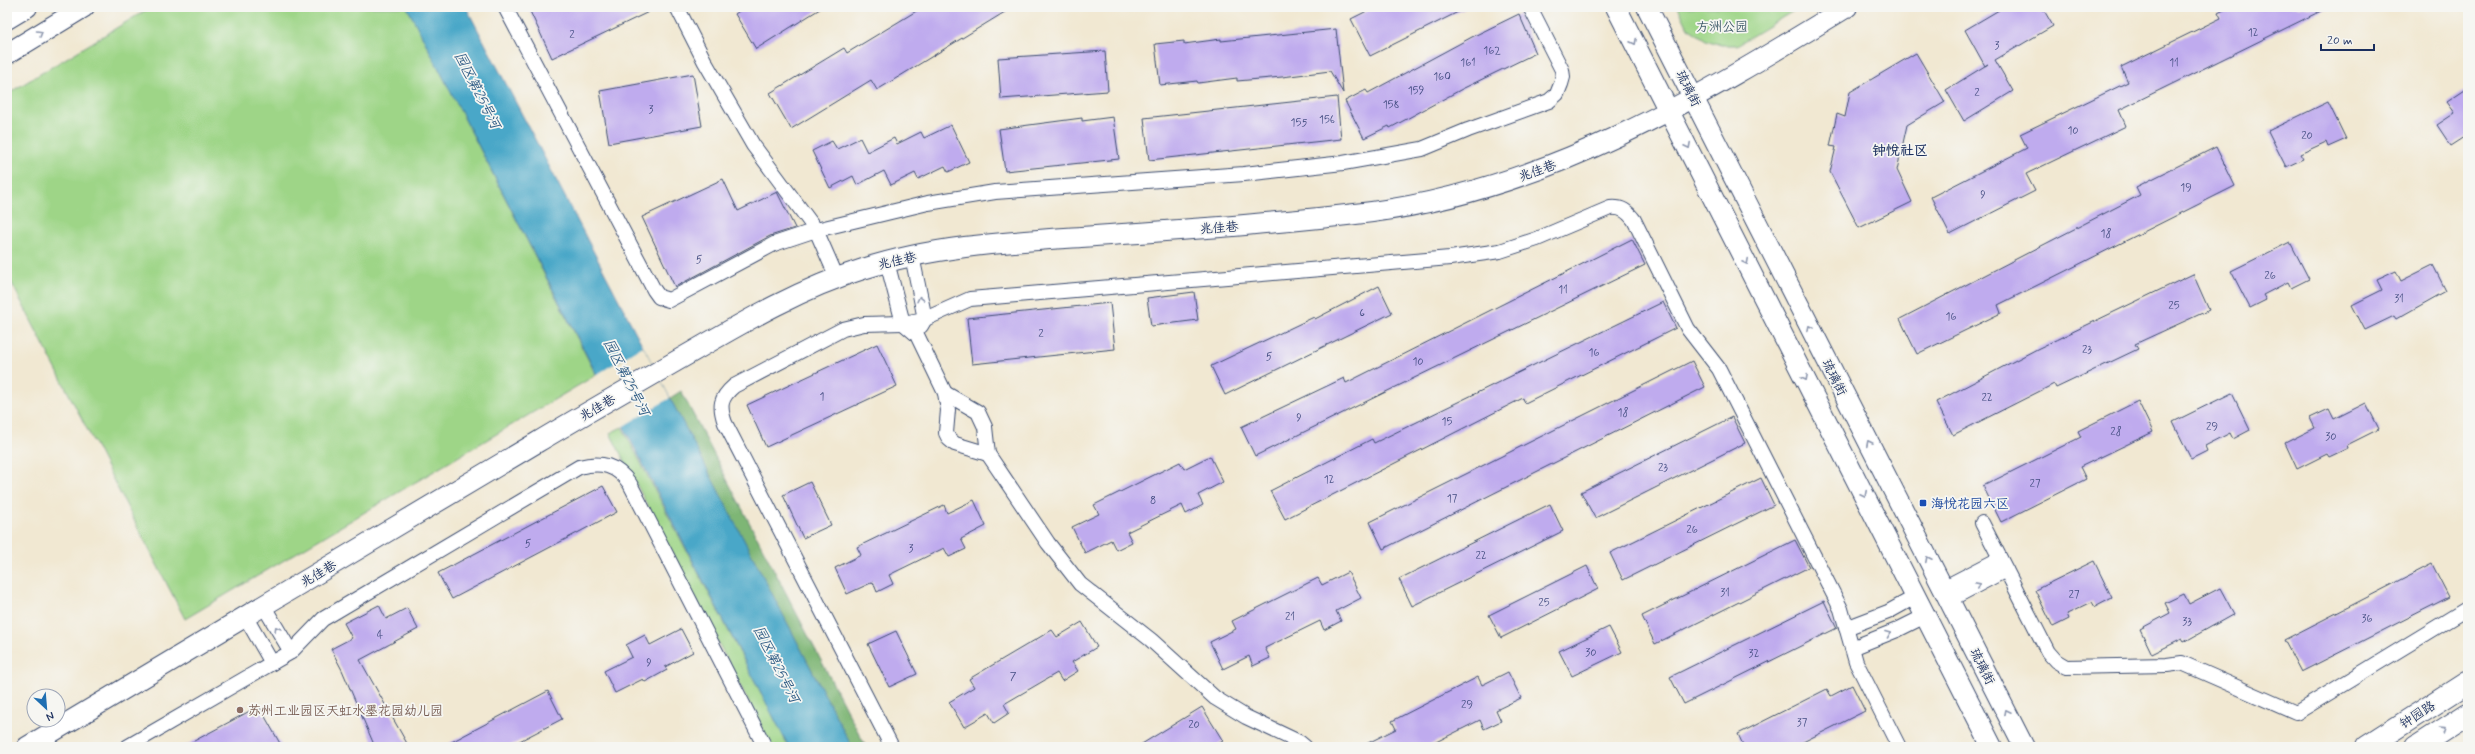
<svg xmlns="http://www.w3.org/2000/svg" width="2475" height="754" viewBox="0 0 2475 754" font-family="Mynerve,'LXGW WenKai TC',sans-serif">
  <rect width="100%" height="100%" fill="#f6f6f2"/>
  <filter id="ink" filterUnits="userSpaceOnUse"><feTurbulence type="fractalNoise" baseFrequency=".025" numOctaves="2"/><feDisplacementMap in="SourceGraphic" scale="8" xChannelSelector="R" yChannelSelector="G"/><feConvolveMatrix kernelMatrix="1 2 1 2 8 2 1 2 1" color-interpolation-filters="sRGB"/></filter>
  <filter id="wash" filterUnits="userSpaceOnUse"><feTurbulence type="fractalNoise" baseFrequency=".012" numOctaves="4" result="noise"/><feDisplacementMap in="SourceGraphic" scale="16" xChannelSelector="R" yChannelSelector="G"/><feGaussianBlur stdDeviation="0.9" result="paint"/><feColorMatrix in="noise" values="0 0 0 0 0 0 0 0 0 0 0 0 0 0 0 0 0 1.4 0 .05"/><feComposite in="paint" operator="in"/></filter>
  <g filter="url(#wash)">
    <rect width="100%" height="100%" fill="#f1e8d2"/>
    <g fill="#9ed587" stroke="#5c8272">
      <path d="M151 7H407L596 375 185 619 7 274V94Z"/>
      <path d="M1678 7H1800L1737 45H1721L1706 40 1688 28Z"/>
      <path d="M622 427 789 747H772L610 433Z"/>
    </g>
    <path fill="#7eb674" stroke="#4c7269" d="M681 391 866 747H852L670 398Z"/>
    <path fill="#49a7c8" stroke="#326b93" d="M407 7H466L852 747H789Z"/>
    <path fill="#f1e8d2" d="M643 346 670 398 622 427 596 375Z"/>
    <g id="blocks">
      <g fill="#bfabee">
        <path d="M528 7H659L552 58Z"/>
        <path d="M745 7H823L756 49 735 14Z"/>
        <path d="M923 7H1013L877 90 871 80 791 129 770 93 844 48 847 53Z"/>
        <path d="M1375 7H1468L1370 56 1351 19Z"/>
        <path d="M2004 7H2042L2053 26 1995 60 2013 91 1964 121 1946 90 1988 64 1985 66 1965 30Z"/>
        <path d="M2228 7H2329L2119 110 2126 126 2026 174 2035 191 1950 234 1931 197 2027 148 2020 134 2128 82 2121 67 2221 18 2218 12Z"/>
        <path d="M1519 14 1536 53 1462 89 1390 128 1389 126 1364 138 1345 101 1366 90 1368 93 1472 37Z"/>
        <path d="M1336 29 1343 93 1330 71 1282 77 1237 81V78L1198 83 1197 81 1160 85 1155 44 1184 41V44L1221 39V41Z"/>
        <path d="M1105 51 1108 91 1001 99 998 58Z"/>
        <path d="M1916 53 1945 102 1907 125 1897 170 1912 202 1859 228 1830 172 1836 147 1830 146 1837 114 1845 117 1850 92Z"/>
        <path d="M693 74 702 126 609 143 600 91Z"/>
        <path d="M2468 88V135L2451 146 2437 125 2455 113 2447 102Z"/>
        <path d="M1337 97 1341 139 1149 160 1144 118Z"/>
        <path d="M2328 102 2346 139 2328 147 2326 142 2300 154 2303 159 2286 167 2268 131Z"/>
        <path d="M1113 117 1119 159 1005 171 999 129 1082 118V121Z"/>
        <path d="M951 125 969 162 948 172 945 166 918 179 915 173 891 185 884 171 857 185 853 176 830 188 812 151 832 141 837 149 860 138 867 152 894 138 897 144 921 132 924 138Z"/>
        <path d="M2216 147 2235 186 1998 305 2001 313 1917 354 1900 319 2140 195 2136 187Z"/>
        <path d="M723 179 738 211 777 192 795 228 770 236 675 287 642 217Z"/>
        <path d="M1632 239 1645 265 1255 456 1241 427 1344 378 1346 383Z"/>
        <path d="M2290 242 2309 279 2291 288 2288 282 2263 295 2266 300 2250 308 2231 271Z"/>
        <path d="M2433 265 2446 291 2396 319 2394 316 2365 330 2352 305 2382 290 2377 280 2396 271 2401 281Z"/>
        <path d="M2193 274 2209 310 2135 344 2138 349 2056 388 2054 384 1953 435 1936 402 2037 349Z"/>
        <path d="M1379 286 1392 313 1225 395 1211 366 1314 317 1315 319Z"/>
        <path d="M1194 292 1198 320 1151 326 1147 298Z"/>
        <path d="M1663 302 1676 328 1525 403 1523 398 1285 519 1270 491 1372 439 1374 443Z"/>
        <path d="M1110 303 1115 349 972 364 967 318Z"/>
        <path d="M877 344 897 386 766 447 747 405Z"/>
        <path d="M1692 361 1705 387 1383 549 1370 522Z"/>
        <path d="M2232 393 2250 430 2233 439 2230 433 2205 446 2207 451 2191 459 2173 422Z"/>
        <path d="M2138 401 2153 432 2080 467 2086 479 2001 522 1983 486 2081 437 2078 431Z"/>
        <path d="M2366 403 2379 429 2347 445 2348 448 2329 457 2327 454 2297 469 2285 443 2315 428 2310 418 2329 409 2334 419Z"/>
        <path d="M1732 417 1745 443 1595 518 1581 492Z"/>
        <path d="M1210 456 1223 482 1198 495 1203 505 1186 514 1182 505 1127 532 1132 542 1116 550 1111 540 1085 553 1072 527 1099 514 1094 505 1180 462 1184 469Z"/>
        <path d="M1761 478 1774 505 1623 580 1610 553Z"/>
        <path d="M810 482 831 525 803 538 783 495Z"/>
        <path d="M603 486 617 512 452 599 438 573Z"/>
        <path d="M974 500 986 526 961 539 966 549 949 557 944 548 889 575 893 584 877 592 873 582 847 594 835 568 861 555 857 547 944 505 947 513Z"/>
        <path d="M1550 504 1563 531 1412 606 1399 579Z"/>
        <path d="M1795 540 1809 567 1655 644 1642 616Z"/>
        <path d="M2094 561 2112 598 2095 607 2092 602 2067 614 2069 619 2053 627 2035 590Z"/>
        <path d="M2432 564 2449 597 2301 672 2284 640Z"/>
        <path d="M1587 566 1598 589 1501 638 1489 615Z"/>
        <path d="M1348 572 1361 598 1336 611 1341 621 1324 630 1320 621 1265 648 1270 658 1253 666 1249 656 1223 669 1210 642 1236 629 1232 621 1318 578 1322 585Z"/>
        <path d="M2220 588 2234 614 2184 642 2182 639 2152 654 2140 629 2170 613 2165 603 2184 594 2189 604Z"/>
        <path d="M1824 601 1837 628 1684 704 1670 677Z"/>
        <path d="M379 605 386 619 407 608 418 629 360 660 409 747H375L342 670 331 649 352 638 344 623Z"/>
        <path d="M1082 622 1097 647 1072 662 1078 671 1062 681 1057 673 1004 704 1009 713 994 723 988 713 964 727 949 702 974 687 969 679 1052 630 1057 637Z"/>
        <path d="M1609 627 1622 652 1572 676 1559 651Z"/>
        <path d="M681 629 693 652 665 667 667 670 645 682 643 679 615 693 604 671 632 657 626 645 645 635 650 645Z"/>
        <path d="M896 631 917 674 889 687 868 644Z"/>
        <path d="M1508 672 1521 698 1496 710 1501 721 1484 729 1480 720 1426 747H1360L1396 729 1392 721 1478 677 1482 685Z"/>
        <path d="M1852 685 1865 711 1793 747H1744L1738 734 1827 689 1831 696Z"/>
        <path d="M548 691 562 719 508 747H442Z"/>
        <path d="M259 706 282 747H183Z"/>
        <path d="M1202 707 1223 741 1213 747H1137Z"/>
      </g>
    </g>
  </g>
  <g filter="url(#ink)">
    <use href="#blocks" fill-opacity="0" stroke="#3b4b6f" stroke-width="1"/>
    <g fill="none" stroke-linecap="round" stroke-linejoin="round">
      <defs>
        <g id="street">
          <path d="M505 7 654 290 659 297 669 300 774 244 816 230 928 203 995 192 1244 174 1343 163 1422 149 1468 130 1549 101 1557 94 1561 84 1563 77 1562 70 1530 7"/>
          <path d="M677 7 705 62 753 145 816 230 837 278"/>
          <path d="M912 256 925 319 921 326"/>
          <path d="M887 262 903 323 917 335 945 393 948 410 946 433 949 439 955 444 988 454"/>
          <path d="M945 393 978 412 985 427 988 454 1048 543 1080 584 1151 640 1215 698 1246 717 1299 742 1305 747"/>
          <path d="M1982 523 2048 652 2056 661 2066 667 2167 665 2182 663 2296 713 2468 608"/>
          <path d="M1943 588 1999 559"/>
          <path d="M1949 600 2006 570"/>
          <path d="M263 605 291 652"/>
          <path d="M245 616 272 663"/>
          <path d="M1846 628 1888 612 1915 597"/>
          <path d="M1852 648 1897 630 1925 616"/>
          <path d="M127 747 291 652 323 619 579 467C601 461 617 465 630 484L765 747"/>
          <path d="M892 747 725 423C719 406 720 398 734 386L843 329 864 324 903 323 925 319 970 299 1450 258 1500 251 1537 239 1610 208C1622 207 1627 211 1634 220L1688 329 1719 369 1841 609 1856 662 1899 747"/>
        </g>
        <g id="secondary">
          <path d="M1616 7 1992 747"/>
          <path d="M1647 7 2024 747"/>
          <path d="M7 19 27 7"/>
          <path d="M7 54 84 7"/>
          <path d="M27 747C196 646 366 544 536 443 588 412 640 382 692 352 747 320 802 288 863 269 933 246 1008 242 1081 237 1178 230 1275 224 1372 212 1548 189 1699 98 1847 7"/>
        </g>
        <g id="primary">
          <path d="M2367 747 2468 682"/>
          <path d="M2417 747 2468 714"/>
        </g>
      </defs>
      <use href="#street" stroke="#3b4b6f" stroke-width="16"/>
      <use href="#secondary" stroke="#3b4b6f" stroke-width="22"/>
      <use href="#primary" stroke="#3b4b6f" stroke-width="24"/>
      <use href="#street" stroke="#fff" stroke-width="14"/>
      <use href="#secondary" stroke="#fff" stroke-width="20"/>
      <use href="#primary" stroke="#fff" stroke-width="22"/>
    </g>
    <defs><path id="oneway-chevron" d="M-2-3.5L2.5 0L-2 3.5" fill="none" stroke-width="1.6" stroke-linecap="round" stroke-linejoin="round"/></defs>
    <g stroke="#8d97ae">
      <use href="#oneway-chevron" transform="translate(40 33) rotate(-31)"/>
      <use href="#oneway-chevron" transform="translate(1634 42) rotate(63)"/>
      <use href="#oneway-chevron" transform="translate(1688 146) rotate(63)"/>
      <use href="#oneway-chevron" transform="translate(1746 262) rotate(63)"/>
      <use href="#oneway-chevron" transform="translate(920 299) rotate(-103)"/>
      <use href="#oneway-chevron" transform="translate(1810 328) rotate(-117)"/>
      <use href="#oneway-chevron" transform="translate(1805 378) rotate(63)"/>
      <use href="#oneway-chevron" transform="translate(1869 443) rotate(-117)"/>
      <use href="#oneway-chevron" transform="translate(1864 494) rotate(63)"/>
      <use href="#oneway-chevron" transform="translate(1928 559) rotate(-117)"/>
      <use href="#oneway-chevron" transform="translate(1978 585) rotate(-27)"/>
      <use href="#oneway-chevron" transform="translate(277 629) rotate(-121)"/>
      <use href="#oneway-chevron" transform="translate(1888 634) rotate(-21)"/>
      <use href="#oneway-chevron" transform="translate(2007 712) rotate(-117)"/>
      <use href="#oneway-chevron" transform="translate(2442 730) rotate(-33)"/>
    </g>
  </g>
  <rect fill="#1a4fb4" stroke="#f6f6f2" stroke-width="1.5" x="1919" y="499" width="8" height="8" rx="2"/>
  <circle fill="#8d6e63" stroke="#f6f6f2" stroke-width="1.5" cx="240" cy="710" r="4"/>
  <g text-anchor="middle" stroke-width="3.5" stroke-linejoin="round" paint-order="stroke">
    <g font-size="11" fill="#444e82">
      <text x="2253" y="36">12</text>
      <text x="572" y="38">2</text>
      <text x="1997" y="49">3</text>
      <text x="1492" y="54">162</text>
      <text x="1468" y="66">161</text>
      <text x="2174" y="66">11</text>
      <text x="1442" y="80">160</text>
      <text x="1416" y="94">159</text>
      <text x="1977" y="96">2</text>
      <text x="1391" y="108">158</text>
      <text x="651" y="113">3</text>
      <text x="1327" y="123">156</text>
      <text x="1299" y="126">155</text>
      <text x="2073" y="134">10</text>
      <text x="2307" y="139">20</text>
      <text x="2186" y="191">19</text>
      <text x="1983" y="198">9</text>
      <text x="2106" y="237">18</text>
      <text x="699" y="263">5</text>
      <text x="2270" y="279">26</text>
      <text x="1563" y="293">11</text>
      <text x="2399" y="302">31</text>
      <text x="2174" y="309">25</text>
      <text x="1362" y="316">6</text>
      <text x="1951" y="320">16</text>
      <text x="1041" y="337">2</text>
      <text x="2087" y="353">23</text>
      <text x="1594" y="356">16</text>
      <text x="1269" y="360">5</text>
      <text x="1418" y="365">10</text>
      <text x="822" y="400">1</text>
      <text x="1987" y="401">22</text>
      <text x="1623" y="416">18</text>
      <text x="1299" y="421">9</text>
      <text x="1447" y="425">15</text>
      <text x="2212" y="430">29</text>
      <text x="2116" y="435">28</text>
      <text x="2331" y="440">30</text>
      <text x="1663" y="471">23</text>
      <text x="1329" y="483">12</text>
      <text x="2035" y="487">27</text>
      <text x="1452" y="502">17</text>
      <text x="1153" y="504">8</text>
      <text x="1692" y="533">26</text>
      <text x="528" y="547">5</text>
      <text x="911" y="552">3</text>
      <text x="1481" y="559">22</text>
      <text x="1725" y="596">31</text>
      <text x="2074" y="598">27</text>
      <text x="1544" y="606">25</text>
      <text x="1290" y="620">21</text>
      <text x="2367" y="622">36</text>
      <text x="2187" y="625">33</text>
      <text x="380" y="638">4</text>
      <text x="1591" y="656">30</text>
      <text x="1754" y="657">32</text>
      <text x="649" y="666">9</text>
      <text x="1013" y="680">7</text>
      <text x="1467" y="708">29</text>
      <text x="1802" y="726">37</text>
      <text x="1194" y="728">20</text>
    </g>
    <g font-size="13" fill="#3c5868" stroke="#f6f6f2">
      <text x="1722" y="31">方洲公园</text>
    </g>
    <g font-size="13" fill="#1b2f5e" stroke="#f6f6f2">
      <text transform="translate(1689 88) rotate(63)" y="5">琉璃街</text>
      <text transform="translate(1537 170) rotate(-20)" y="5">兆佳巷</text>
      <text transform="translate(1219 227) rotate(-4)" y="5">兆佳巷</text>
      <text transform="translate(897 260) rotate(-13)" y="5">兆佳巷</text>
      <text transform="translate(1835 377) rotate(63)" y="5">琉璃街</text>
      <text transform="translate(597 407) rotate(-31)" y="5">兆佳巷</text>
      <text transform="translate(318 573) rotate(-31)" y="5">兆佳巷</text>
      <text transform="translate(1983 666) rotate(63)" y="5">琉璃街</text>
      <text transform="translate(2417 714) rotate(-33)" y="5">钟园路</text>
    </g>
    <g font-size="13" fill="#164399" stroke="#f6f6f2" text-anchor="start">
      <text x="1931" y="508">海悦花园六区</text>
    </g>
    <g font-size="13" fill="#785e54" stroke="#f6f6f2" text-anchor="start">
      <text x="248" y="715">苏州工业园区天虹水墨花园幼儿园</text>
    </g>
    <g font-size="14" font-style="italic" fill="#2b5983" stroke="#f6f6f2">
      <text transform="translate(478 90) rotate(63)" y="5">园区第25号河</text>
      <text transform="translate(627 377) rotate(63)" y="5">园区第25号河</text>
      <text transform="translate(777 664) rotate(63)" y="5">园区第25号河</text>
    </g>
    <g font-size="14" font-weight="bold" fill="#1b2f5e" stroke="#f6f6f2">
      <text x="1900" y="155">钟悦社区</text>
    </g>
  </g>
  <rect width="2475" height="754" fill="none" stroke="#f6f6f2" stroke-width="24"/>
  <g transform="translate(46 708) rotate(154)"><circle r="19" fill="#f6f6f2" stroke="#9ea6b7"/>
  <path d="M0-3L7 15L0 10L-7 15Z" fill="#1f6fb2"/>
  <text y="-6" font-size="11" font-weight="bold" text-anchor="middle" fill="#1b2f5e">N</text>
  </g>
  <path d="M2321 44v6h53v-6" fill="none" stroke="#1b2f5e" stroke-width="2"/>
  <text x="2327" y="44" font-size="12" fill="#1b2f5e" stroke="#f6f6f2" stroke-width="3" paint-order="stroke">20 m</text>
</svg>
